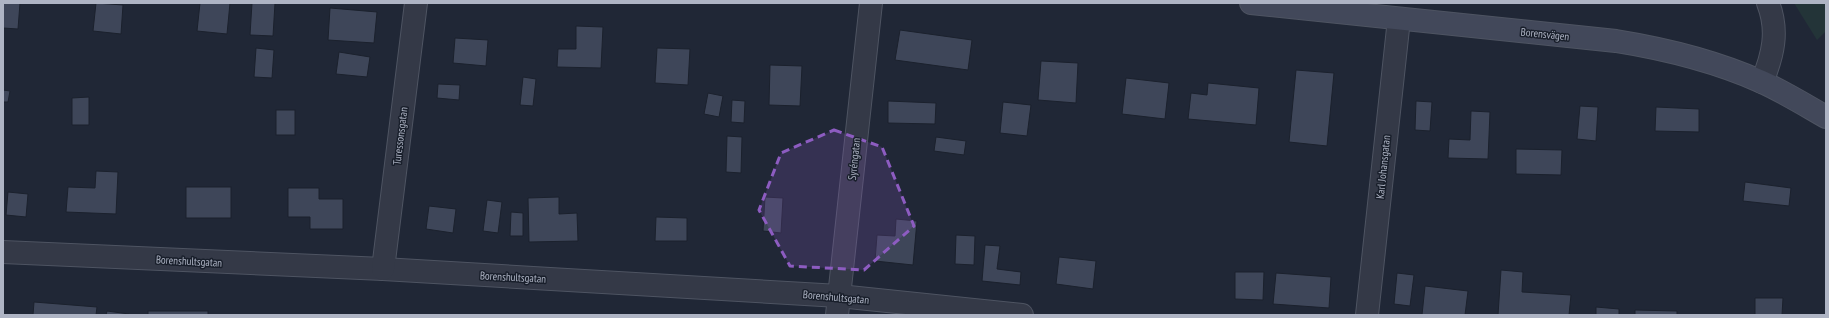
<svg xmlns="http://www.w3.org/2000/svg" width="1829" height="318" viewBox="0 0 1829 318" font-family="'PT Sans Narrow',sans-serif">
  <rect width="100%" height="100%" fill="#202736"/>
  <path fill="#233438" d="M1794 3H1826V31L1817 40Z"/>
  <g fill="#3e4659" stroke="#1b212d">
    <path d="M3 3H20L18 29 3 28Z"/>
    <path d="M96 3 123 5 121 34 93 31Z"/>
    <path d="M200 3H230L227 34 197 31Z"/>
    <path d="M252 3H275L273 36 250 35Z"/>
    <path d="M330 8 377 12 374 43 328 40Z"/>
    <path d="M576 26 603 27 601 68 557 67 558 49H576Z"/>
    <path d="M900 30 972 40 968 70 895 60Z"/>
    <path d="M455 38 488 40 486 66 453 63Z"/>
    <path d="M256 48 274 50 272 78 254 77Z"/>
    <path d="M657 48 690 49 688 85 655 83Z"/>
    <path d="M339 52 370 57 367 77 336 74Z"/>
    <path d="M1041 61 1078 63 1076 103 1038 100Z"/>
    <path d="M770 65 802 66 800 106 769 105Z"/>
    <path d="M1296 70 1334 73 1327 146 1289 142Z"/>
    <path d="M523 77 536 79 533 106 520 105Z"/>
    <path d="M1126 78 1169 83 1165 119 1122 114Z"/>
    <path d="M1208 83 1259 88 1256 125 1188 119 1191 93 1207 95Z"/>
    <path d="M438 84 460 85 459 100 437 98Z"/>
    <path d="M3 90 10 91 8 102H3Z"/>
    <path d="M708 93 723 96 719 117 704 114Z"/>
    <path d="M89 97V125H72V98Z"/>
    <path d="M732 100 745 101 744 123 731 122Z"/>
    <path d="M888 101 936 103 935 124 888 123Z"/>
    <path d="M1416 101 1432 102 1430 131 1415 130Z"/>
    <path d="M1003 102 1031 105 1027 136 1000 133Z"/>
    <path d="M1580 106 1598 107 1596 141 1577 139Z"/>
    <path d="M1656 107 1699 109V132L1655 131Z"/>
    <rect x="276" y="110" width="19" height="25"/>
    <path d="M1471 111 1490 112 1488 159 1448 158 1449 139 1470 140Z"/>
    <path d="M727 136 742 137 741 173 726 172Z"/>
    <path d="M936 137 966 141 964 155 934 151Z"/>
    <path d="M1516 149 1562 150 1561 175 1516 174Z"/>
    <path d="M96 171 118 172 116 214 66 212 68 187 95 188Z"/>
    <path d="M1745 182 1791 188 1789 206 1743 201Z"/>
    <rect x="186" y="187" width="45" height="31"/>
    <path d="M288 188H319V199H343V229H310V217H288Z"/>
    <path d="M8 192 28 194 26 217 6 215Z"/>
    <path d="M559 197V214L577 213 578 241 529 242 528 198Z"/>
    <path d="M765 197 783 198 781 233 763 231Z"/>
    <path d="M487 200 502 202 498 233 483 231Z"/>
    <path d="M429 206 456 209 453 233 426 229Z"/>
    <path d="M511 212 523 213V236H510Z"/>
    <path d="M656 217 687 218V241H655Z"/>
    <path d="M896 219 917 221 913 265 875 261 877 235 895 236Z"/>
    <path d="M956 235 975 236 974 265 955 264Z"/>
    <path d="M985 245 1000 246 997 269 1021 272 1020 285 982 281Z"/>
    <path d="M1059 257 1096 261 1093 289 1056 284Z"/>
    <path d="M1501 270 1523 272 1522 292 1571 295 1569 315H1498Z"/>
    <path d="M1235 272H1264L1263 300 1235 299Z"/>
    <path d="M1276 273 1331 277 1329 308 1273 304Z"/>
    <path d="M1397 273 1414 275 1410 306 1394 304Z"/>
    <path d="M1425 286 1468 291 1465 315H1422Z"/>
    <path d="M1755 298H1783L1782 315H1755Z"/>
    <path d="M34 302 97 307 96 315H33Z"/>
    <path d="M1596 307 1619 309V315H1596Z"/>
    <path d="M1635 310 1677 311V315H1635Z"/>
    <path d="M107 311 129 314V315H106Z"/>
    <rect x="148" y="311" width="60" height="4"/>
  </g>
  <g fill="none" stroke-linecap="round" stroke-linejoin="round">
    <defs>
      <g id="street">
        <path d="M1762 82C1773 55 1779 31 1768 3"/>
        <path d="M3 252 383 269 839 296 1022 315"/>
        <path d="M383 269 416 3"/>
        <path d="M837 315 871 3"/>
        <path d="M1367 315 1399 19"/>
      </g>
      <path id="secondary" d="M1251 3 1616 41C1666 49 1715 61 1762 82 1784 92 1805 105 1826 117"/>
    </defs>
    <use href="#street" stroke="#4e5462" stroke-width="24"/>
    <use href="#secondary" stroke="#4e5462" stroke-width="24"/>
    <use href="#street" stroke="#343947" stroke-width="22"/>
    <use href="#secondary" stroke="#42485a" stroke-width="22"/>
  </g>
  <path fill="#8d5cc1" fill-opacity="0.2" stroke="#8d5cc1" stroke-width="3" stroke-dasharray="8 5" stroke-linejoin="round" d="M834 130 882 147 914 226 864 270 790 266 759 210 781 153Z"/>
  <g text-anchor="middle" stroke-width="3" stroke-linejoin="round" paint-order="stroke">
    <g font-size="11" fill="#aeb4c4" stroke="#191f2b">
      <text transform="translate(1545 34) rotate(6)" y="4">Borensvägen</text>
      <text transform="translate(400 136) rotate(-83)" y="4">Turessonsgatan</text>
      <text transform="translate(854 159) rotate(-84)" y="4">Syréngatan</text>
      <text transform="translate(1383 167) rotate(-84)" y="4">Karl Johansgatan</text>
      <text transform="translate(189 261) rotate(3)" y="4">Borenshultsgatan</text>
      <text transform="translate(513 277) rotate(3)" y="4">Borenshultsgatan</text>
      <text transform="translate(836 297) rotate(5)" y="4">Borenshultsgatan</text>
    </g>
  </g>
  <rect width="1829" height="318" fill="none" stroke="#aeb4c4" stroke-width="8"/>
</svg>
